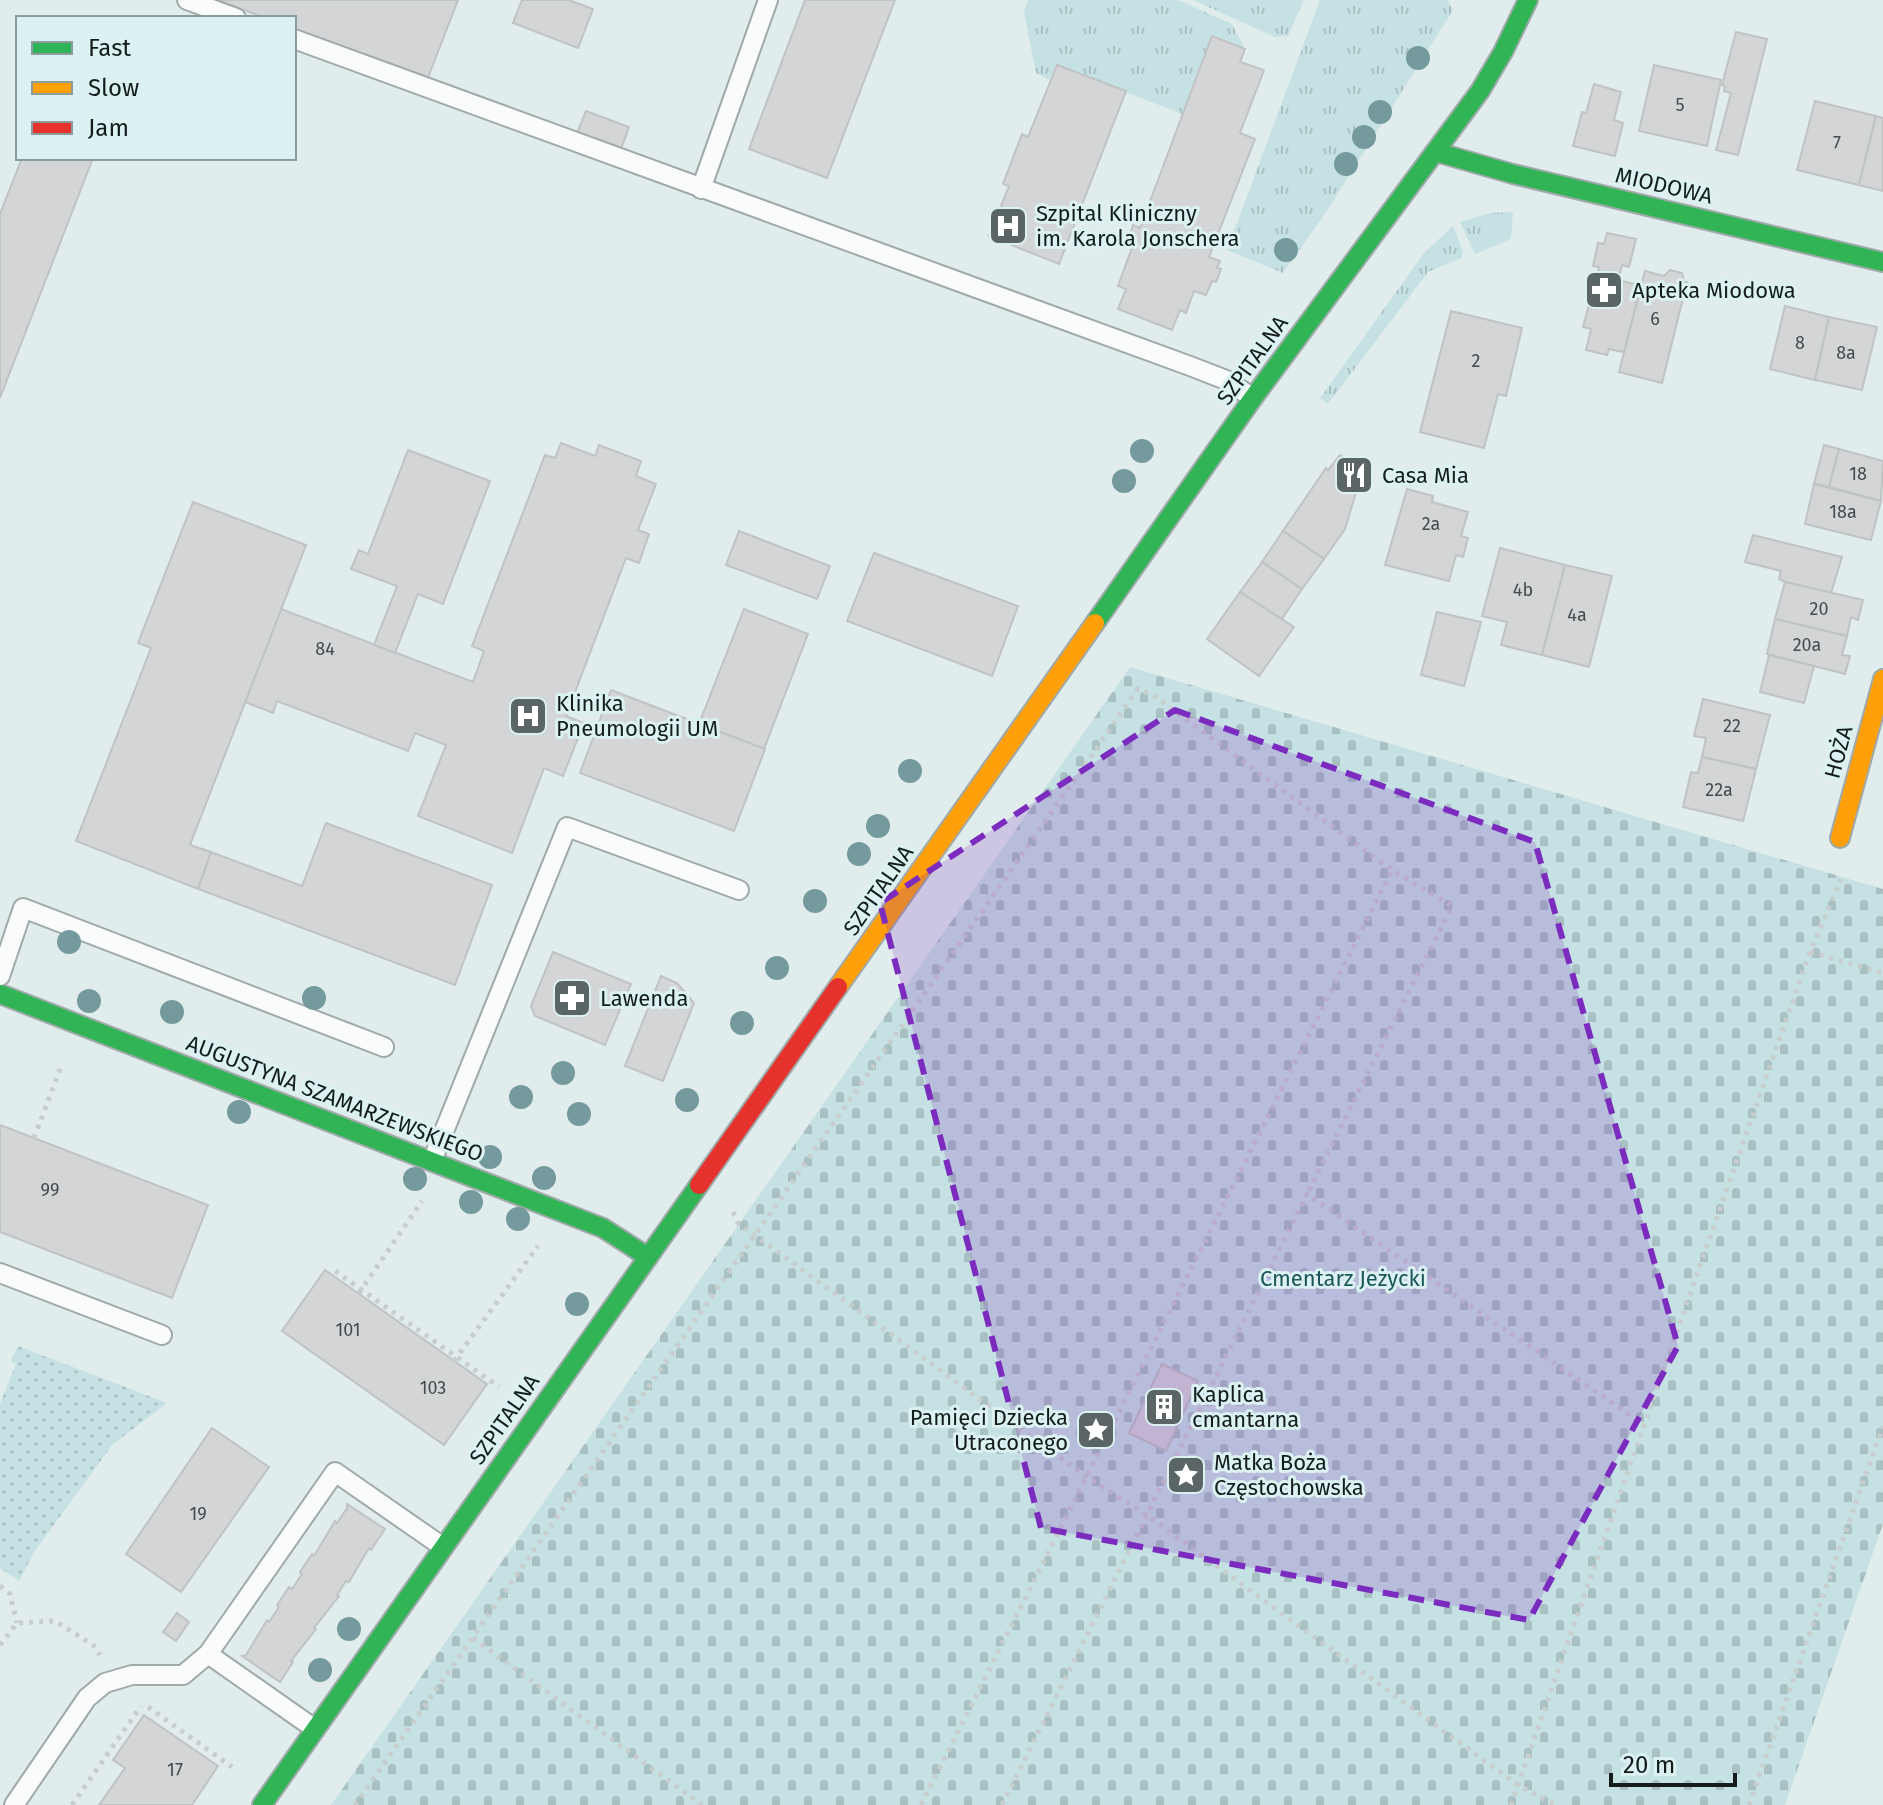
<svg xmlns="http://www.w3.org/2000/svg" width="1883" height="1805" viewBox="0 0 1883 1805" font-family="'Fira Sans',sans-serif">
  <defs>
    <pattern id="grass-tufts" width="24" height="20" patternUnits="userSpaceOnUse" patternTransform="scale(2)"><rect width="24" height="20" fill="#c6e1e3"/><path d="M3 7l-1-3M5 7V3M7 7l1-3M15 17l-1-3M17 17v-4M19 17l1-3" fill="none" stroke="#a9c0c2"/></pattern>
    <pattern id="cemetery-stones" width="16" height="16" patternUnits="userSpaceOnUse" patternTransform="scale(2)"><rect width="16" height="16" fill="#c6e1e3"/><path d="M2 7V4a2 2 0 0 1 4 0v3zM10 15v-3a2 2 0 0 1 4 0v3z" fill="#a9c0c2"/></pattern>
    <pattern id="park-dots" width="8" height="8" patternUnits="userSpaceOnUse" patternTransform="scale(2)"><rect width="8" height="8" fill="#c6e1e3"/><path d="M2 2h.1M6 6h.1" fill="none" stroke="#a9c0c2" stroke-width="1.8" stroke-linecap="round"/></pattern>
  </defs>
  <rect width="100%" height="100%" fill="#e1eded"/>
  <g fill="url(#grass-tufts)">
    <path d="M1028 0H1178L1232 24 1245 49 1212 36 1182 114 1057 65 1050 80 1036 73 1024 12Z"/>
    <path d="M1193 0H1304L1288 36 1275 37Z"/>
    <path d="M1320 0H1447L1453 10 1325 214 1283 273 1227 250Z"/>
    <path d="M1513 212 1511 239 1475 254 1460 222 1490 213Z"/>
    <path d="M1453 226 1463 251 1462 258 1428 272 1328 404 1320 398 1424 253Z"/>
  </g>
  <path fill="url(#cemetery-stones)" d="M1130 667 1883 889V1524L1785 1805H331Z"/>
  <path fill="url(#park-dots)" d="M18 1346 167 1403 112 1445 35 1551 19 1581 0 1568V1404L16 1364 11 1361Z"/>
  <g fill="#d3d5d6" stroke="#c0c3c3" stroke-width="2">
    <path d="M218 0H458L427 80 294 29V18H265Z"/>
    <path d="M522 0H569L593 9 578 48 513 23Z"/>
    <path d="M805 0H895L827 178 749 149Z"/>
    <path d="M1736 32 1767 39 1738 155 1716 150 1731 93 1724 91 1725 86 1722 85Z"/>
    <path d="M1212 36 1245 49 1240 62 1264 70 1240 133 1255 139 1209 257 1220 261 1217 268 1221 269 1216 282 1212 281 1206 295 1194 291 1186 313 1180 310 1172 330 1118 309 1126 289 1118 286 1133 245 1127 243 1133 225 1140 228Z"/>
    <path d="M1057 65 1126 91 1059 264 989 236 1009 186 1003 184 1022 134 1028 137Z"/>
    <path d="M1654 65 1721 80 1707 146 1639 131Z"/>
    <path d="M1594 84 1621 92 1614 120 1623 123 1615 156 1573 146 1582 112 1586 113Z"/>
    <path d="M1815 101 1876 116 1859 185 1797 170Z"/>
    <path d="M586 111 629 127 621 149 577 133Z"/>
    <path d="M1876 116 1883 118V191L1859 185Z"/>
    <path d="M22 158H93L0 398V214Z"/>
    <path d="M1607 233 1636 239 1629 267 1622 265 1618 280 1641 286 1624 352 1609 349 1607 355 1586 350 1591 329 1583 327 1599 267 1593 266 1598 243 1604 244Z"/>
    <path d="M1670 270 1682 273 1684 282H1687L1662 383 1619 372 1645 271 1664 276Z"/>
    <path d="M1785 306 1829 317 1815 380 1770 369Z"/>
    <path d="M1451 311 1522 328 1506 396 1498 394 1484 448 1420 432Z"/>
    <path d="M1829 317 1877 327 1862 390 1815 380Z"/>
    <path d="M561 443 595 456 599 445 641 461 636 476 656 484 638 530 649 534 639 563 626 558 566 716 584 723 563 776 544 768 512 853 418 816 446 745 415 733 408 751 277 701 273 713 245 702 281 609 473 682 484 651 472 646 545 455 555 458Z"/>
    <path d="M1824 445 1839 449 1829 487 1814 484Z"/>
    <path d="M1839 449 1883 461 1881 501 1829 487Z"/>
    <path d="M408 450 490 481 443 604 418 594 395 653 374 645 397 586 351 569 359 550 368 554Z"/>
    <path d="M1340 455 1363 469 1345 529 1324 559 1283 531 1326 468 1328 470Z"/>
    <path d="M1814 484 1881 501 1871 540 1805 524Z"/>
    <path d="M1407 489 1433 496 1432 502 1468 512 1461 536 1468 538 1463 557 1456 555 1449 581 1385 565Z"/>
    <path d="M193 502 306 545 190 845 211 852 198 889 76 841 151 648 138 643Z"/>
    <path d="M739 531 830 566 817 599 726 565Z"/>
    <path d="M1283 531 1324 559 1302 589 1262 562Z"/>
    <path d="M1753 535 1842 557 1831 593 1785 582 1779 579 1781 571 1745 562Z"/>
    <path d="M1500 548 1565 565 1542 655 1501 645 1507 622 1482 616Z"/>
    <path d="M874 553 1018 606 992 676 847 621Z"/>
    <path d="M1262 562 1302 589 1281 620 1240 592Z"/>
    <path d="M1565 565 1612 576 1589 667 1542 655Z"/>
    <path d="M1785 582 1863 600 1858 620 1851 617 1847 636 1775 619Z"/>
    <path d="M1240 592 1294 627 1259 676 1207 639Z"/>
    <path d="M744 609 808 634 764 749 699 724Z"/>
    <path d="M1437 612 1481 622 1464 686 1421 675Z"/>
    <path d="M1775 619 1847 636 1842 655 1850 656 1845 674 1767 654Z"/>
    <path d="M1769 655 1814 666 1804 703 1760 692Z"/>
    <path d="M611 690 765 749 734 831 580 773Z"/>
    <path d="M1703 699 1770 715 1756 769 1702 757 1706 738 1694 736Z"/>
    <path d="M1702 757 1756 769 1743 821 1683 807 1691 772 1698 773Z"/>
    <path d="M326 823 492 885 455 985 198 889 211 852 302 886Z"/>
    <path d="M553 952 631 984 605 1045 535 1016 531 1006Z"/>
    <path d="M661 976 677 983 694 1003 663 1081 625 1066Z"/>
    <path d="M0 1125 208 1205 172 1298 0 1232Z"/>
    <path d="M325 1270 487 1384 444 1445 282 1331Z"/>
    <path d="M1162 1364 1198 1381 1166 1451 1129 1433Z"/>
    <path d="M212 1428 269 1467 181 1592 126 1554Z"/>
    <path d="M347 1504 385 1529 371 1550 369 1548 349 1582 346 1581 337 1595 339 1596 314 1628 316 1629 291 1661 293 1662 280 1682 242 1656 246 1655 267 1620 269 1622 279 1607 277 1605 289 1587 292 1589 302 1574 300 1572 312 1554 314 1556 335 1521 337 1523 347 1508Z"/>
    <path d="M177 1613 189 1622 176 1641 163 1632Z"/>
    <path d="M144 1715 218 1766 192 1805H99L125 1768 113 1760Z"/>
  </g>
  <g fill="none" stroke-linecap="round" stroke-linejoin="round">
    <defs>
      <g id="lane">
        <path d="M187 0 236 18"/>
        <path d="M294 39 1190 366 1226 380 1253 398"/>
        <path d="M701 189 768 0"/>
        <path d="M0 976 23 908 384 1047"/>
        <path d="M432 1161 567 827 739 890"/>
        <path d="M0 1273 162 1335"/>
        <path d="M208 1654 315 1729"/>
        <path d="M14 1805 87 1698 105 1683 132 1675H183L208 1654 335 1472 443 1547"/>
      </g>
      <g id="fast">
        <path d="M1436 152 1513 174 1883 262"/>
        <path d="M1095 623 1253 398 1480 91 1503 52 1528 0"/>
        <path d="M0 994 603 1228 648 1257"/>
        <path d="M262 1805 699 1185"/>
      </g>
      <g id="slow">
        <path d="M1840 838 1883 679"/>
        <path d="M838 987 1095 623"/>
      </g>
      <path id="jam" d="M699 1185 838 987"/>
    </defs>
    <use href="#lane" stroke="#a0a9a9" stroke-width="22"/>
    <use href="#fast" stroke="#a0a9a9" stroke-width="22"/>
    <use href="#slow" stroke="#a0a9a9" stroke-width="22"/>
    <use href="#jam" stroke="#a0a9a9" stroke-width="22"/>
    <g stroke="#c8cdcd" stroke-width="5" stroke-dasharray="4 6" stroke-linecap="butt">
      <path d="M1810 952 1883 973"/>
      <path d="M34 1138 62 1064"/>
      <path d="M733 1212 738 1223 1087 1477 1145 1514 1518 1785 1555 1805"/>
      <path d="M335 1271 499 1387"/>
      <path d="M359 1293 422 1201"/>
      <path d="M454 1361 538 1246"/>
      <path d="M0 1586 10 1594 17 1623"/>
      <path d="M473 1638 702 1805"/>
      <path d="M0 1645 17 1623 55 1621 93 1645 100 1655"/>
      <path d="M148 1707 232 1767"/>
      <path d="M72 1805 141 1706"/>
      <path d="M355 1805 1138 689 1154 696 1392 870 1452 906 1307 1194"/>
      <path d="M921 1805 1392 870"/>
      <path d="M1002 1805 1307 1194 1643 1424"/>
      <path d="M1511 1805 1810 952 1841 879"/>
      <path d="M1749 1805 1883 1426"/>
    </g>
    <use href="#lane" stroke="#fafcfc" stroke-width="18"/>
    <use href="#fast" stroke="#30b455" stroke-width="18"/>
    <use href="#slow" stroke="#ff9f0a" stroke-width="18"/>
    <use href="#jam" stroke="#e5322d" stroke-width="18"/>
  </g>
  <g fill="#759a9d">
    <circle cx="1418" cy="58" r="12"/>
    <circle cx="1380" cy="112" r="12"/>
    <circle cx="1364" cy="137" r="12"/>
    <circle cx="1346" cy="164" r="12"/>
    <circle cx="1286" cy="250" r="12"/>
    <circle cx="1142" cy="451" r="12"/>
    <circle cx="1124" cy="481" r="12"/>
    <circle cx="910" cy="771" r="12"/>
    <circle cx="878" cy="826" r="12"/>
    <circle cx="859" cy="854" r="12"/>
    <circle cx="815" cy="901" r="12"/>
    <circle cx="69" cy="942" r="12"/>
    <circle cx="777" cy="968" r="12"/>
    <circle cx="314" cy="998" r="12"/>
    <circle cx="89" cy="1001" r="12"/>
    <circle cx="172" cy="1012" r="12"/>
    <circle cx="742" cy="1023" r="12"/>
    <circle cx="563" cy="1073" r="12"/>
    <circle cx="521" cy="1097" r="12"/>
    <circle cx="687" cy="1100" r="12"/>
    <circle cx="239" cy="1112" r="12"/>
    <circle cx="579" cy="1114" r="12"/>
    <circle cx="490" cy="1157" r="12"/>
    <circle cx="544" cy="1178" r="12"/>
    <circle cx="415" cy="1179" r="12"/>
    <circle cx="471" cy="1202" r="12"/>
    <circle cx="518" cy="1219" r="12"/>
    <circle cx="577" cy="1304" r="12"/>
    <circle cx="349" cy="1629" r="12"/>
    <circle cx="320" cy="1670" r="12"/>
  </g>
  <path fill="#7b2cbf" fill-opacity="0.2" stroke="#7b2cbf" stroke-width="6" stroke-dasharray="16 10" stroke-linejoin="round" d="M1175 710 1535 842 1678 1346 1529 1620 1041 1528 880 903Z"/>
  <defs>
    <symbol id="hospital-square" viewBox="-11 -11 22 22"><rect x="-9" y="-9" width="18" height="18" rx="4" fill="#5c6565" stroke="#dcf1f2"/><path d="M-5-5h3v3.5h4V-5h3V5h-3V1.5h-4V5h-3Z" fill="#fff"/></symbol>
    <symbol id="pharmacy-square" viewBox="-11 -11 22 22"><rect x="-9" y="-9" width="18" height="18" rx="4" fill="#5c6565" stroke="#dcf1f2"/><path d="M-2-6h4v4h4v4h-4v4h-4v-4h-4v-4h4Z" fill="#fff"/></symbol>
    <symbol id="restaurant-square" viewBox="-11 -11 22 22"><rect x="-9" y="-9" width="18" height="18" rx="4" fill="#5c6565" stroke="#dcf1f2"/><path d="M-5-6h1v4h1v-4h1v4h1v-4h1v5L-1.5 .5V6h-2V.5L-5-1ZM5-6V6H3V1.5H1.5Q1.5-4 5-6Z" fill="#fff"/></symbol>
    <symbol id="building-square" viewBox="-11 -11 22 22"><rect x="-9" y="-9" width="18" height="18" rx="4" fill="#5c6565" stroke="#dcf1f2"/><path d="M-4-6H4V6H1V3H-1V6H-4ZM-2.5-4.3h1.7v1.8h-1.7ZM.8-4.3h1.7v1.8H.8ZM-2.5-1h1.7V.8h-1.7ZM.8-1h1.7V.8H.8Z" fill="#fff"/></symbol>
    <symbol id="sight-square" viewBox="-11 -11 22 22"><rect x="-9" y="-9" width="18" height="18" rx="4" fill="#5c6565" stroke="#dcf1f2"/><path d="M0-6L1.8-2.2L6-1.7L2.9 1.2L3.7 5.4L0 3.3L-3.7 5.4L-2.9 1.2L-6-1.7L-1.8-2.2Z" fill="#fff"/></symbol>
  </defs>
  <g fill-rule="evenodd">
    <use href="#hospital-square" x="986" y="204" width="44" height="44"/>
    <use href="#pharmacy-square" x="1582" y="268" width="44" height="44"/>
    <use href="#restaurant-square" x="1332" y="453" width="44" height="44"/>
    <use href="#hospital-square" x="506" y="694" width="44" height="44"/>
    <use href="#pharmacy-square" x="550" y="976" width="44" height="44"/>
    <use href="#building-square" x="1142" y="1385" width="44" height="44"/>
    <use href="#sight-square" x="1074" y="1408" width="44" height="44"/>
    <use href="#sight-square" x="1164" y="1453" width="44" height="44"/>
  </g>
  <g text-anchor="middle" stroke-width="6" stroke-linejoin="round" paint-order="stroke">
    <g font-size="18" fill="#454b4c">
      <text x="1680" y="111">5</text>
      <text x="1837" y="149">7</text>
      <text x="1655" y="325">6</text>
      <text x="1800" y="349">8</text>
      <text x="1846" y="359">8a</text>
      <text x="1476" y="367">2</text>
      <text x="1858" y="480">18</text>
      <text x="1843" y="518">18a</text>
      <text x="1431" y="530">2a</text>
      <text x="1523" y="596">4b</text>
      <text x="1819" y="615">20</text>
      <text x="1577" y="621">4a</text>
      <text x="1807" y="651">20a</text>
      <text x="325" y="655">84</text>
      <text x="1732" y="732">22</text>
      <text x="1719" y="796">22a</text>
      <text x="50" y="1196">99</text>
      <text x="348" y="1336">101</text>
      <text x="433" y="1394">103</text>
      <text x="198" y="1520">19</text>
      <text x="175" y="1776">17</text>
    </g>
    <g font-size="22" fill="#141c1c" stroke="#dcf1f2">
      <text transform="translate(1664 185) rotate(13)" y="8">MIODOWA</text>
      <text transform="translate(1252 360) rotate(-54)" y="8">SZPITALNA</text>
      <text transform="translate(1838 752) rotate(-75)" y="8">HOŻA</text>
      <text transform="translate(878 890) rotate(-55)" y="8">SZPITALNA</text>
      <text transform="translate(335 1098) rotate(21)" y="8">AUGUSTYNA SZAMARZEWSKIEGO</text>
      <text transform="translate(504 1419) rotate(-55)" y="8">SZPITALNA</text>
    </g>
    <g font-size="22" fill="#141c1c" stroke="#dcf1f2" text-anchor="start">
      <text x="1036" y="221">Szpital Kliniczny<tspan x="1036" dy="25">im. Karola Jonschera</tspan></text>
      <text x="1632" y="298">Apteka Miodowa</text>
      <text x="1382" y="483">Casa Mia</text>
      <text x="556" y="711">Klinika<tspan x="556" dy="25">Pneumologii UM</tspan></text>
      <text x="600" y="1006">Lawenda</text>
      <text x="1192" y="1402">Kaplica<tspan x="1192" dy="25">cmantarna</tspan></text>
      <text x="1068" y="1425" text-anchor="end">Pamięci Dziecka<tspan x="1068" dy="25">Utraconego</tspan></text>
      <text x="1214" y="1470">Matka Boża<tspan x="1214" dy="25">Częstochowska</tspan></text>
    </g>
    <g font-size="22" fill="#1c565b" stroke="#dcf1f2">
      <text x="1343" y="1286">Cmentarz Jeżycki</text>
    </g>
  </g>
  <rect x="16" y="16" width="280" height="144" fill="#dcf1f2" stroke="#8c9c9c" stroke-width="2"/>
  <rect x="32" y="42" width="40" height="12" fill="#30b455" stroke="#8c9c9c" stroke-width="2"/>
  <text x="88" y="56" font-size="24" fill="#141c1c">Fast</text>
  <rect x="32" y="82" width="40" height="12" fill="#ff9f0a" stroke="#8c9c9c" stroke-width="2"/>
  <text x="88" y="96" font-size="24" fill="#141c1c">Slow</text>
  <rect x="32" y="122" width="40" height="12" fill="#e5322d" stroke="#8c9c9c" stroke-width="2"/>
  <text x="88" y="136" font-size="24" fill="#141c1c">Jam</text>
  <path d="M1611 1773v12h124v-12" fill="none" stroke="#141c1c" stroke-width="4"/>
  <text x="1623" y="1773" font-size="24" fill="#141c1c" stroke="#dcf1f2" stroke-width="6" paint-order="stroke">20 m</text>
</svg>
